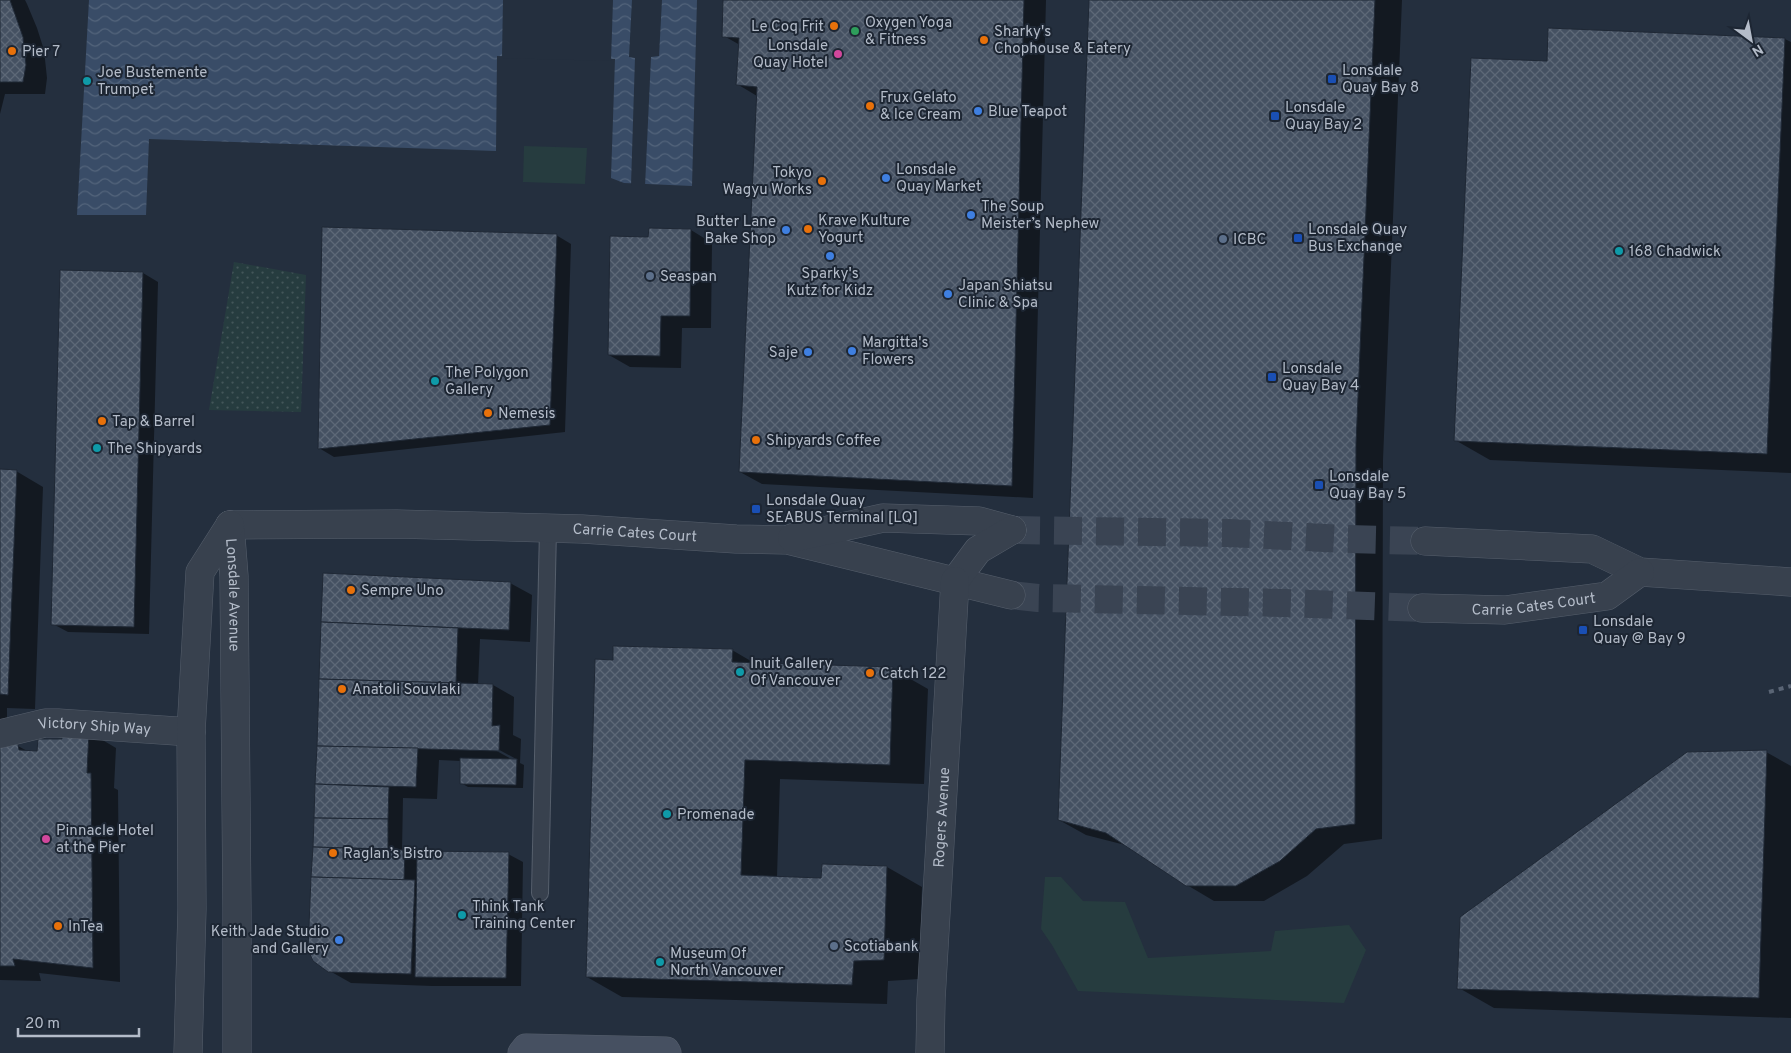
<svg xmlns="http://www.w3.org/2000/svg" width="1791" height="1053" viewBox="0 0 1791 1053" font-family="Overpass,sans-serif">
  <defs>
    <pattern id="park-dots" width="8" height="8" patternUnits="userSpaceOnUse" patternTransform="scale(1.25)"><rect width="8" height="8" fill="#263c3f"/><path d="M2 2h.1M6 6h.1" fill="none" stroke="#435659" stroke-width="1.8" stroke-linecap="round"/></pattern>
    <pattern id="water-waves" width="16" height="10" patternUnits="userSpaceOnUse" patternTransform="scale(1.25)"><rect width="16" height="10" fill="#394c67"/><path d="M0 5q4-4 8 0t8 0" fill="none" stroke="#53647b"/></pattern>
    <pattern id="building-cross-hatch" width="8" height="8" patternUnits="userSpaceOnUse" patternTransform="scale(1.25)"><rect width="8" height="8" fill="#455162"/><path d="M0 0l8 8M0 8l8-8" fill="none" stroke="#5d6877"/></pattern>
  </defs>
  <rect width="100%" height="100%" fill="#242f3e"/>
  <g fill="#263c3f">
    <path d="M524 146 587 148 585 184 523 182Z"/>
    <path d="M1045 877H1061L1083 901 1125 902 1148 958 1271 951 1275 931 1349 925 1366 950 1344 1003 1078 991 1052 945 1041 929Z"/>
  </g>
  <path fill="url(#park-dots)" d="M234 262 306 275 301 412 209 410Z"/>
  <path fill="url(#water-waves)" d="M89 0H697L692 186 624 183 611 178 615 59 497 56 496 151 149 139 146 215H77Z"/>
  <g fill="#242f3e">
    <path d="M503 0H613L611 61 502 58Z"/>
    <path d="M632 0H662L659 56 651 57 645 186H631L635 58 629 57Z"/>
  </g>
  <g fill="#0007" fill-rule="evenodd">
    <path d="M0 0H25L27 4 37 28 44 50 47 78 45 94H5L0 114Z"/>
    <path d="M725 0H1046L1033 498 762 484 740 472 757 96 737 84 740 45 724 36Z"/>
    <path d="M1091 0H1402L1383 460 1382 839 1344 844 1307 876 1264 901H1214L1187 885 1129 846 1086 835 1059 820Z"/>
    <path d="M1549 29 1785 39 1791 42V473L1490 460 1455 440 1548 62Z"/>
    <path d="M691 230 712 243 711 328H682L681 368 630 367 609 355 650 238Z"/>
    <path d="M556 235 571 244 565 432 334 457 319 448Z"/>
    <path d="M143 273 158 282 149 634 68 632 53 624Z"/>
    <path d="M0 470 16 471 43 487 35 709 7 708V728H0Z"/>
    <path d="M324 574 510 583 532 595 530 642 480 639 478 685H493L514 697 513 735 521 739 520 763 524 765 523 788 468 787 461 783V761L439 760 437 799 403 798 402 851 418 859 508 854 523 862 521 986H432L351 983 328 970 315 848ZM494 747 518 760H513L493 749Z"/>
    <path d="M732 650 756 664 893 669 928 689 924 784 780 779 777 877 822 879 887 867 922 887 919 979 888 981 887 1004 622 997 587 977 614 661Z"/>
    <path d="M89 732 116 748 114 788 118 790 120 982 39 973 41 981 0 980V745L18 746 29 752H38L63 740Z"/>
    <path d="M1766 752 1791 766V1018L1494 1008 1459 988Z"/>
  </g>
  <g fill="url(#building-cross-hatch)" stroke="#1f2835">
    <path d="M0 0H10L23 37 26 65 23 82H0Z"/>
    <path d="M723 0H1024L1012 486 739 472 757 87 736 85 739 38 722 37Z"/>
    <path d="M1089 0H1375L1356 444 1355 824 1316 829 1280 861 1236 886H1186L1106 833 1058 820Z"/>
    <path d="M1548 28 1785 38 1767 454 1454 441 1471 58 1547 61Z"/>
    <path d="M322 227 557 234 550 425 318 449Z"/>
    <path d="M649 228 691 229 690 316H661L660 356 608 355 610 236 648 237Z"/>
    <path d="M60 270 143 272 134 627 51 625Z"/>
    <path d="M0 469 17 470 8 695 0 694Z"/>
    <path d="M323 573 511 582 509 630 321 622Z"/>
    <path d="M321 622 458 628 456 683 319 679Z"/>
    <path d="M613 646 733 649 732 662 893 667 890 765 745 760 741 875 821 878 822 864 887 866 884 960 854 961 852 985 586 977 595 659 613 660Z"/>
    <path d="M319 679 493 684 492 726 500 725 499 751 317 746Z"/>
    <path d="M62 731H89L87 773H91L93 968 13 959 15 966H0V744H18L19 750 37 751 38 739H62Z"/>
    <path d="M317 746 418 748 416 787 315 784Z"/>
    <path d="M1767 750 1759 998 1457 989 1460 917 1687 752Z"/>
    <path d="M460 758 517 759 516 785 460 784Z"/>
    <path d="M315 784 389 787 388 819 314 818Z"/>
    <path d="M314 818 388 819V849L313 847Z"/>
    <path d="M313 847 405 850 404 880 311 877Z"/>
    <path d="M417 851 509 852 506 978 415 977Z"/>
    <path d="M311 877 415 880 411 974 328 972 313 961 308 950Z"/>
  </g>
  <g fill="none" stroke-linecap="round" stroke-linejoin="round">
    <g stroke="#3a4453" stroke-width="28" stroke-dasharray="28 14" stroke-linecap="butt">
      <path d="M1012 530 1228 533 1344 539 1425 541"/>
      <path d="M1011 595 1038 598 1284 603 1422 608"/>
    </g>
    <defs>
      <path id="service" d="M540 893 548 529"/>
      <g id="minor">
        <path id="s1" d="M230 525 397 524 582 529 736 539 787 540 1011 595"/>
        <path id="s2" d="M230 525 234 576 237 911V1053"/>
        <path d="M792 538 883 518 979 521 1012 530"/>
        <path d="M1425 541 1592 549 1640 572 1791 582"/>
        <path d="M955 581 978 550 1012 530"/>
        <path id="s3" d="M1422 608 1505 610 1607 596 1640 572"/>
        <path id="s4" d="M0 734 45 723H58L191 732"/>
        <path d="M188 1053 192 909 191 732 200 572 230 525"/>
        <path id="s5" d="M930 1053 931 1000 955 581"/>
      </g>
      <path id="secondary" d="M522 1053 526 1048 666 1051 667 1053"/>
    </defs>
    <use href="#service" stroke="#565f6c" stroke-width="18"/>
    <use href="#minor" stroke="#565f6c" stroke-width="29"/>
    <use href="#secondary" stroke="#565f6c" stroke-width="29"/>
    <use href="#service" stroke="#38414e" stroke-width="16"/>
    <use href="#minor" stroke="#38414e" stroke-width="28"/>
    <use href="#secondary" stroke="#465061" stroke-width="28"/>
    <path stroke="#5a6575" stroke-width="4" stroke-dasharray="5 5" stroke-linecap="butt" d="M1769 692 1791 686"/>
  </g>
  <g fill="#e8710a" stroke="#1d2633" stroke-width="2">
    <circle cx="834" cy="26" r="5"/>
    <circle cx="984" cy="40" r="5"/>
    <circle cx="12" cy="51" r="5"/>
    <circle cx="870" cy="106" r="5"/>
    <circle cx="822" cy="181" r="5"/>
    <circle cx="808" cy="229" r="5"/>
    <circle cx="488" cy="413" r="5"/>
    <circle cx="102" cy="421" r="5"/>
    <circle cx="756" cy="440" r="5"/>
    <circle cx="351" cy="590" r="5"/>
    <circle cx="870" cy="673" r="5"/>
    <circle cx="342" cy="689" r="5"/>
    <circle cx="333" cy="853" r="5"/>
    <circle cx="58" cy="926" r="5"/>
  </g>
  <circle fill="#2e9e5b" stroke="#1d2633" stroke-width="2" cx="855" cy="31" r="5"/>
  <g fill="#d1479c" stroke="#1d2633" stroke-width="2">
    <circle cx="838" cy="54" r="5"/>
    <circle cx="46" cy="839" r="5"/>
  </g>
  <g fill="#1a4fb4" stroke="#1d2633" stroke-width="2">
    <rect x="1327" y="74" width="10" height="10" rx="2.5"/>
    <rect x="1270" y="111" width="10" height="10" rx="2.5"/>
    <rect x="1293" y="233" width="10" height="10" rx="2.5"/>
    <rect x="1267" y="372" width="10" height="10" rx="2.5"/>
    <rect x="1314" y="480" width="10" height="10" rx="2.5"/>
    <rect x="751" y="504" width="10" height="10" rx="2.5"/>
    <rect x="1578" y="625" width="10" height="10" rx="2.5"/>
  </g>
  <g fill="#0f9aa8" stroke="#1d2633" stroke-width="2">
    <circle cx="87" cy="81" r="5"/>
    <circle cx="1619" cy="251" r="5"/>
    <circle cx="435" cy="381" r="5"/>
    <circle cx="97" cy="448" r="5"/>
    <circle cx="740" cy="672" r="5"/>
    <circle cx="667" cy="814" r="5"/>
    <circle cx="462" cy="915" r="5"/>
    <circle cx="660" cy="962" r="5"/>
  </g>
  <g fill="#3f7fe0" stroke="#1d2633" stroke-width="2">
    <circle cx="978" cy="111" r="5"/>
    <circle cx="886" cy="178" r="5"/>
    <circle cx="971" cy="215" r="5"/>
    <circle cx="786" cy="230" r="5"/>
    <circle cx="830" cy="256" r="5"/>
    <circle cx="948" cy="294" r="5"/>
    <circle cx="852" cy="351" r="5"/>
    <circle cx="808" cy="352" r="5"/>
    <circle cx="339" cy="940" r="5"/>
  </g>
  <g fill="#5c6f8a" stroke="#1d2633" stroke-width="2">
    <circle cx="1223" cy="239" r="5"/>
    <circle cx="650" cy="276" r="5"/>
    <circle cx="834" cy="946" r="5"/>
  </g>
  <g text-anchor="middle" stroke-width="4" stroke-linejoin="round" paint-order="stroke">
    <g font-size="15" fill="#b4bcc9" stroke="#1d2633" text-anchor="start">
      <text x="865" y="27">Oxygen Yoga<tspan x="865" dy="17">&amp; Fitness</tspan></text>
      <text x="824" y="31" text-anchor="end">Le Coq Frit</text>
      <text x="994" y="36">Sharky's<tspan x="994" dy="17">Chophouse &amp; Eatery</tspan></text>
      <text x="828" y="50" text-anchor="end">Lonsdale<tspan x="828" dy="17">Quay Hotel</tspan></text>
      <text x="22" y="56">Pier 7</text>
      <text x="1342" y="75">Lonsdale<tspan x="1342" dy="17">Quay Bay 8</tspan></text>
      <text x="97" y="77">Joe Bustemente<tspan x="97" dy="17">Trumpet</tspan></text>
      <text x="880" y="102">Frux Gelato<tspan x="880" dy="17">&amp; Ice Cream</tspan></text>
      <text x="1285" y="112">Lonsdale<tspan x="1285" dy="17">Quay Bay 2</tspan></text>
      <text x="988" y="116">Blue Teapot</text>
      <text x="896" y="174">Lonsdale<tspan x="896" dy="17">Quay Market</tspan></text>
      <text x="812" y="177" text-anchor="end">Tokyo<tspan x="812" dy="17">Wagyu Works</tspan></text>
      <text x="981" y="211">The Soup<tspan x="981" dy="17">Meister’s Nephew</tspan></text>
      <text x="818" y="225">Krave Kulture<tspan x="818" dy="17">Yogurt</tspan></text>
      <text x="776" y="226" text-anchor="end">Butter Lane<tspan x="776" dy="17">Bake Shop</tspan></text>
      <text x="1308" y="234">Lonsdale Quay<tspan x="1308" dy="17">Bus Exchange</tspan></text>
      <text x="1233" y="244">ICBC</text>
      <text x="1629" y="256">168 Chadwick</text>
      <text x="830" y="278" text-anchor="middle">Sparky's<tspan x="830" dy="17">Kutz for Kidz</tspan></text>
      <text x="660" y="281">Seaspan</text>
      <text x="958" y="290">Japan Shiatsu<tspan x="958" dy="17">Clinic &amp; Spa</tspan></text>
      <text x="862" y="347">Margitta's<tspan x="862" dy="17">Flowers</tspan></text>
      <text x="798" y="357" text-anchor="end">Saje</text>
      <text x="1282" y="373">Lonsdale<tspan x="1282" dy="17">Quay Bay 4</tspan></text>
      <text x="445" y="377">The Polygon<tspan x="445" dy="17">Gallery</tspan></text>
      <text x="498" y="418">Nemesis</text>
      <text x="112" y="426">Tap &amp; Barrel</text>
      <text x="766" y="445">Shipyards Coffee</text>
      <text x="107" y="453">The Shipyards</text>
      <text x="1329" y="481">Lonsdale<tspan x="1329" dy="17">Quay Bay 5</tspan></text>
      <text x="766" y="505">Lonsdale Quay<tspan x="766" dy="17">SEABUS Terminal [LQ]</tspan></text>
      <text x="361" y="595">Sempre Uno</text>
      <text x="1593" y="626">Lonsdale<tspan x="1593" dy="17">Quay @ Bay 9</tspan></text>
      <text x="750" y="668">Inuit Gallery<tspan x="750" dy="17">Of Vancouver</tspan></text>
      <text x="880" y="678">Catch 122</text>
      <text x="352" y="694">Anatoli Souvlaki</text>
      <text x="677" y="819">Promenade</text>
      <text x="56" y="835">Pinnacle Hotel<tspan x="56" dy="17">at the Pier</tspan></text>
      <text x="343" y="858">Raglan’s Bistro</text>
      <text x="472" y="911">Think Tank<tspan x="472" dy="17">Training Center</tspan></text>
      <text x="68" y="931">InTea</text>
      <text x="329" y="936" text-anchor="end">Keith Jade Studio<tspan x="329" dy="17">and Gallery</tspan></text>
      <text x="844" y="951">Scotiabank</text>
      <text x="670" y="958">Museum Of<tspan x="670" dy="17">North Vancouver</tspan></text>
    </g>
    <g font-size="15" fill="#b4bcc9" stroke="#1d2633">
      <text dy="5" stroke="none"><textPath href="#s1" startOffset="405">Carrie Cates Court</textPath></text>
      <text dy="5" stroke="none"><textPath href="#s2" startOffset="70">Lonsdale Avenue</textPath></text>
      <text dy="5" stroke="none"><textPath href="#s3" startOffset="112">Carrie Cates Court</textPath></text>
      <text dy="5" stroke="none"><textPath href="#s4" startOffset="96">Victory Ship Way</textPath></text>
      <text dy="5" stroke="none"><textPath href="#s5" startOffset="236">Rogers Avenue</textPath></text>
    </g>
  </g>
  <g transform="translate(1751 40) rotate(148)" stroke="#1d2633" stroke-width="4" paint-order="stroke">
  <path d="M0-4L9 19L0 12L-9 19Z" fill="#b4bcc9"/>
  <text y="-8" font-size="14" font-weight="bold" text-anchor="middle" fill="#b4bcc9">N</text>
  </g>
  <path d="M18 1028v8h121v-8" fill="none" stroke="#b4bcc9" stroke-width="2.5"/>
  <text x="25" y="1028" font-size="15" fill="#b4bcc9" stroke="#1d2633" stroke-width="4" paint-order="stroke">20 m</text>
</svg>
